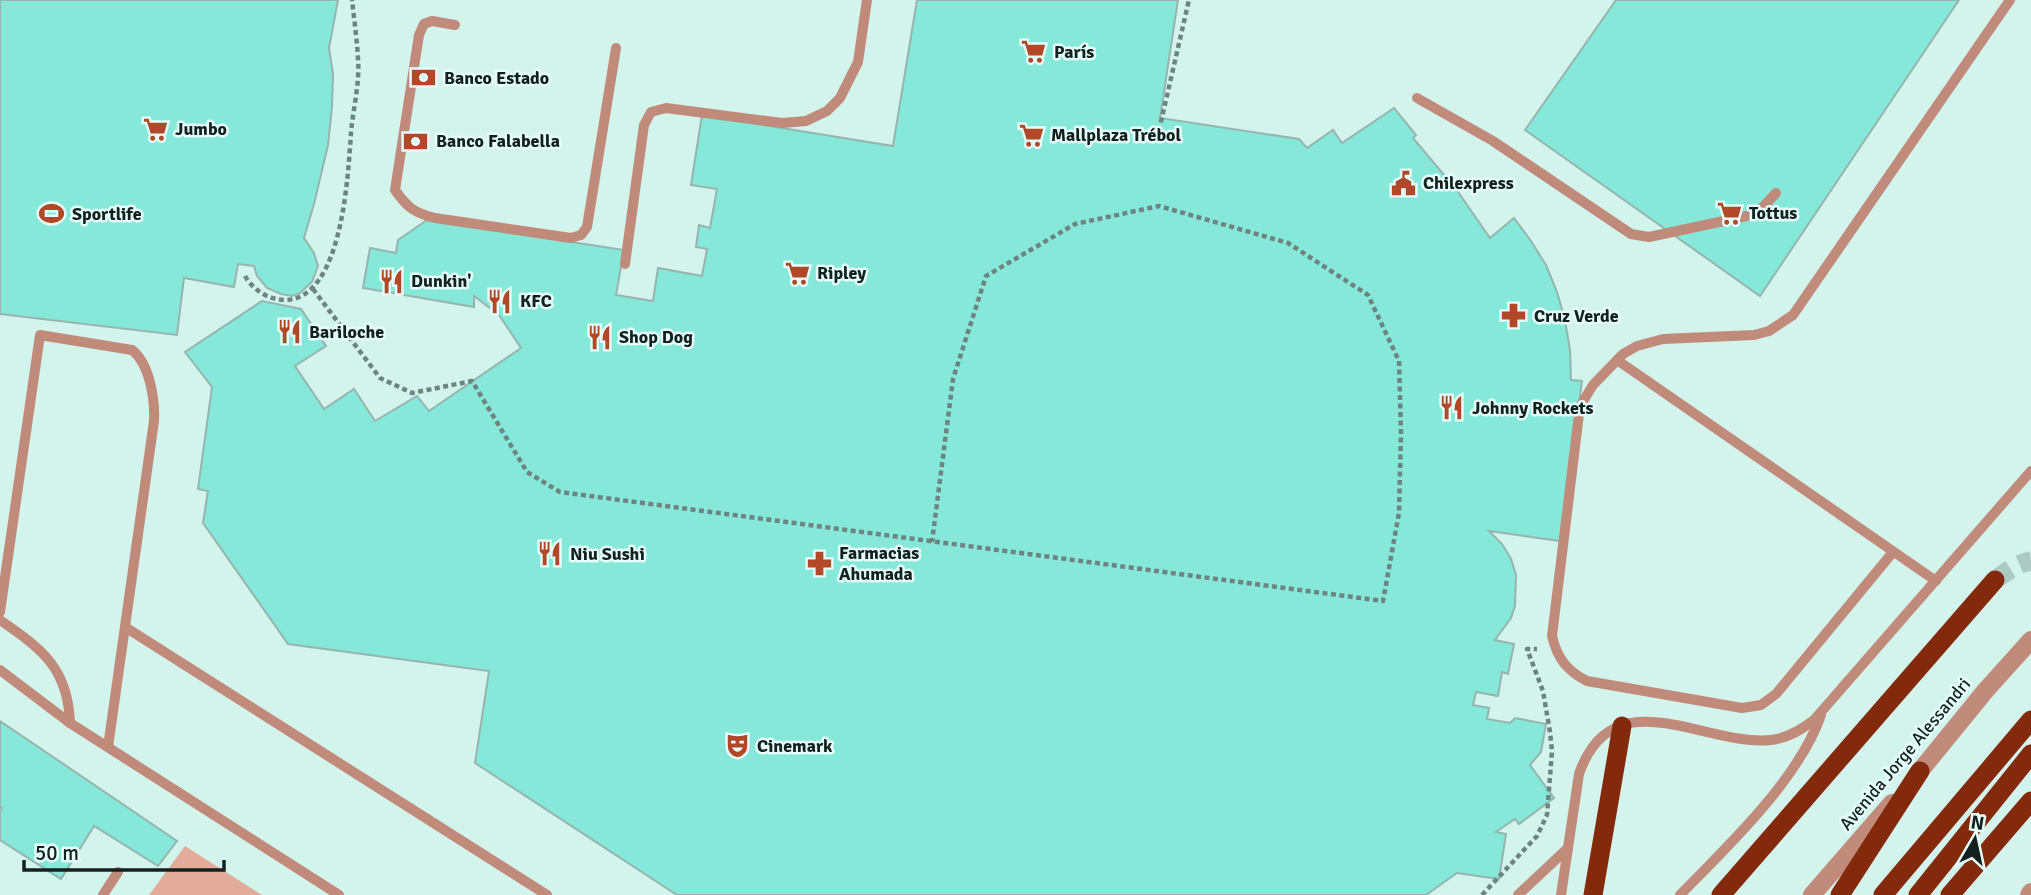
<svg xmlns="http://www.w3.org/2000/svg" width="2031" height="895" viewBox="0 0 2031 895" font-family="Signika,sans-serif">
  <rect width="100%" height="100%" fill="#d3f3ed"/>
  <path fill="#e2ab9a" d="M185 846 262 895H149Z"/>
  <g fill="#85e8d9" stroke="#96b5af" stroke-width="2">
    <path d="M0 0H338L329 48 333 74 332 107 328 145 314 204 304 238 314 253 318 266 312 282 300 293 292 296 281 294 267 288 257 276 254 266 238 264 234 287 184 278 177 335 0 314Z"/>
    <path d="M917 0H1178L1160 118 1299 139 1307 148 1333 130 1342 143 1394 108 1416 135 1413 138 1456 189 1490 238 1514 218 1531 241 1546 265 1557 292 1565 320 1570 350 1571 380 1582 381 1560 541 1489 531 1502 544 1511 559 1516 575 1515 606 1511 618 1495 640 1514 644 1508 674 1502 672 1498 696 1476 692 1473 705 1489 708 1487 719 1510 723 1515 718 1546 724 1541 752 1530 765 1554 798 1519 824 1515 819 1496 832 1506 834 1499 879 1457 873 1426 895H677L475 763 489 671 288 644 203 523 208 491 198 489 212 387 185 352 262 301 301 309 326 346 295 366 324 409 354 389 375 421 417 396 429 411 521 348 499 315 474 296V307L363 288 370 248 396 253 398 240 427 220 624 250 616 295 653 301 658 268 702 276 707 249 696 247 699 225 710 228 717 189 691 185 702 115 893 146Z"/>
    <path d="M1616 0H1959L1760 296 1525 130Z"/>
    <path d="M0 721 177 841 158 866 94 826 61 879 0 840V812L2 808 0 806Z"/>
  </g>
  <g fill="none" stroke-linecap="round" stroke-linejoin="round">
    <path stroke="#adc9c4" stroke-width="19" stroke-dasharray="19 10" stroke-linecap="butt" d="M1995 580C2006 572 2017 563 2031 561"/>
    <g stroke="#6e8480" stroke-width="4.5" stroke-dasharray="5 3.5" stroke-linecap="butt">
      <path d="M1157 139 1189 0"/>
      <path d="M245 276C253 290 269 300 285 300 343 299 348 174 351 133 353 109 360 83 358 59 357 39 354 19 352 0"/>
      <path d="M313 289 380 378 412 393 472 381 527 472 560 492 1383 601 1399 513 1401 433 1399 361 1368 295 1288 243 1159 206 1075 224 986 276 953 379 932 542"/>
      <path d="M1482 895 1537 836 1547 815 1552 751 1550 732 1543 691 1527 649H1537"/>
    </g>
    <g stroke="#c18b7b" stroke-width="10">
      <path d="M455 25 432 21 424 24 419 35 395 190C407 207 414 213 435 218L571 238 581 235 587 227 616 48"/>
      <path d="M1417 98 1493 141 1631 234 1649 237 1747 216 1763 207 1776 193"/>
      <path d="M625 264 644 125 651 112 666 108 782 123 806 121 827 111 840 98 858 62 867 0"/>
      <path d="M1617 360 1936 581"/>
      <path d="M1893 552 1776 694 1761 705 1742 708 1587 681C1567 671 1557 658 1552 636L1579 414 1582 403 1593 385 1623 354 1637 346 1663 339 1754 335 1769 331 1793 315 2010 0"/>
      <path d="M0 612 40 335 132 350C150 364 155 400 154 421L108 747"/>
      <path d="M0 620C42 649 68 668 70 723"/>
      <path d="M125 627 547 895"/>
      <path d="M0 670 70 723 339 895"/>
      <path d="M103 895 118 872"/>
      <path d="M1518 895 1568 848"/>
      <path d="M1561 895 1579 774C1613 676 1705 747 1771 740 1788 738 1801 730 1814 720L2031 471"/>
      <path d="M1680 895C1727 847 1799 779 1821 715"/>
    </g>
    <path stroke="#c18b7b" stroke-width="18" d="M1812 895 1892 803"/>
    <g stroke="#c18b7b" stroke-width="18">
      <path d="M1920 771 1986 690 2031 640"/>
      <path d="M2029 895 2031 892"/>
    </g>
    <g stroke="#842a0c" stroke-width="19">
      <path d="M1593 895 1622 726"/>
      <path d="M1721 895 1995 580"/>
      <path d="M1840 895 1920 771"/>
      <path d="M1883 895 2031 720"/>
      <path d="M1918 895 2031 754"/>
      <path d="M1950 895 2031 801"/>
    </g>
  </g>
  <defs>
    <symbol id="supermarket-bare" viewBox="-9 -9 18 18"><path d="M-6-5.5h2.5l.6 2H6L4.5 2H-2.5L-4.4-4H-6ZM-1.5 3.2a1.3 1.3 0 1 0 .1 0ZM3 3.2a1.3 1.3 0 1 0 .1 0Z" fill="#b14928" stroke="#e5fffa" stroke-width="2.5" paint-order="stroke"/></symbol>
    <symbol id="bank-bare" viewBox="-9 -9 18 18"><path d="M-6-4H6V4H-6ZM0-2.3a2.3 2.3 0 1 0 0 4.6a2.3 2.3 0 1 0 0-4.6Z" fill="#b14928" stroke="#e5fffa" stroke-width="2.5" paint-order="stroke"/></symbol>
    <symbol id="civic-bare" viewBox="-9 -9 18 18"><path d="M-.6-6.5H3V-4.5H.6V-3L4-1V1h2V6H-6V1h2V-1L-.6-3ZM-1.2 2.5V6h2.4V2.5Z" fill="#b14928" stroke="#e5fffa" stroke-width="2.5" paint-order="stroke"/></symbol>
    <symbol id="stadium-bare" viewBox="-9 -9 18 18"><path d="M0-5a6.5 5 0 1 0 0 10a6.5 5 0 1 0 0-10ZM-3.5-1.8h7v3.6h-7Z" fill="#b14928" stroke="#e5fffa" stroke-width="2.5" paint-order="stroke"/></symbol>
    <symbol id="restaurant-bare" viewBox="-9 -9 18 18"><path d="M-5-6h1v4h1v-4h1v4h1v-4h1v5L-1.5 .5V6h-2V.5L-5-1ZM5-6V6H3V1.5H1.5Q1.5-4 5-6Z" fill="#b14928" stroke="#e5fffa" stroke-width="2.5" paint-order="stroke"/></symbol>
    <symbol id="pharmacy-bare" viewBox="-9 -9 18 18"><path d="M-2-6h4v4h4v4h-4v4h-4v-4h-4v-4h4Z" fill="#b14928" stroke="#e5fffa" stroke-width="2.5" paint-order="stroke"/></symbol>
    <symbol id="theatre-bare" viewBox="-9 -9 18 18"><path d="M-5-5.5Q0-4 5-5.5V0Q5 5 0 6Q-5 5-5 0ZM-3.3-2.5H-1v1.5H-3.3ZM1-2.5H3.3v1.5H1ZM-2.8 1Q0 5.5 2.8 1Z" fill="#b14928" stroke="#e5fffa" stroke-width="2.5" paint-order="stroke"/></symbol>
  </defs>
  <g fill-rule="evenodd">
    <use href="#supermarket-bare" x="1016" y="34" width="35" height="35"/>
    <use href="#bank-bare" x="406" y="60" width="35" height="35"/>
    <use href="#supermarket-bare" x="138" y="112" width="35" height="35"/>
    <use href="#supermarket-bare" x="1014" y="118" width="35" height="35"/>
    <use href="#bank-bare" x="398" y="124" width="35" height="35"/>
    <use href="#civic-bare" x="1386" y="166" width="35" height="35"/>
    <use href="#supermarket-bare" x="1712" y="196" width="35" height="35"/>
    <use href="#stadium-bare" x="34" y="196" width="35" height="35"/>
    <use href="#supermarket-bare" x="780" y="256" width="35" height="35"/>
    <use href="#restaurant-bare" x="374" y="264" width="35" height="35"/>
    <use href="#restaurant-bare" x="482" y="284" width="35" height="35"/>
    <use href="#pharmacy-bare" x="1496" y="298" width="35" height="35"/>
    <use href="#restaurant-bare" x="272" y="314" width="35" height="35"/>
    <use href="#restaurant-bare" x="582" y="320" width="35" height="35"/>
    <use href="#restaurant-bare" x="1434" y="390" width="35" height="35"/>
    <use href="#restaurant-bare" x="532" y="536" width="35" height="35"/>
    <use href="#pharmacy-bare" x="802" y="546" width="35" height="35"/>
    <use href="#theatre-bare" x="720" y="728" width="35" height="35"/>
  </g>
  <g text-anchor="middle" stroke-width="5" stroke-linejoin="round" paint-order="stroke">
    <g font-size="18" font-weight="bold" fill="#15211f" stroke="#e5fffa" text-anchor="start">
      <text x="1054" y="58">París</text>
      <text x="444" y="84">Banco Estado</text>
      <text x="175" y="135">Jumbo</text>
      <text x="1051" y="141">Mallplaza Trébol</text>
      <text x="436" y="147">Banco Falabella</text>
      <text x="1423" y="189">Chilexpress</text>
      <text x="1749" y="219">Tottus</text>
      <text x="72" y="220">Sportlife</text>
      <text x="817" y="279">Ripley</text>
      <text x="411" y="287">Dunkin'</text>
      <text x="520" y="307">KFC</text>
      <text x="1534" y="322">Cruz Verde</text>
      <text x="309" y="338">Bariloche</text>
      <text x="619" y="343">Shop Dog</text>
      <text x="1472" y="414">Johnny Rockets</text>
      <text x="839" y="559">Farmacias<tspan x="839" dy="21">Ahumada</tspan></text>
      <text x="570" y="560">Niu Sushi</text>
      <text x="757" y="752">Cinemark</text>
    </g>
    <g font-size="18" fill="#15211f" stroke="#e5fffa">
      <text transform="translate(1905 754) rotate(-50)" y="6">Avenida Jorge Alessandri</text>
    </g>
  </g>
  <g transform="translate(1975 839) rotate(9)" stroke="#e5fffa" stroke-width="5" paint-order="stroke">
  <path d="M0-5L12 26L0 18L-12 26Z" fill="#15211f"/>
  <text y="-10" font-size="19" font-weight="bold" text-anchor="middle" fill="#15211f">N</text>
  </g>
  <path d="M24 860v10h200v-10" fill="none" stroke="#15211f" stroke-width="3.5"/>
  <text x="35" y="860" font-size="21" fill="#15211f" stroke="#e5fffa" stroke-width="5" paint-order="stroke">50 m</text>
</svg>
